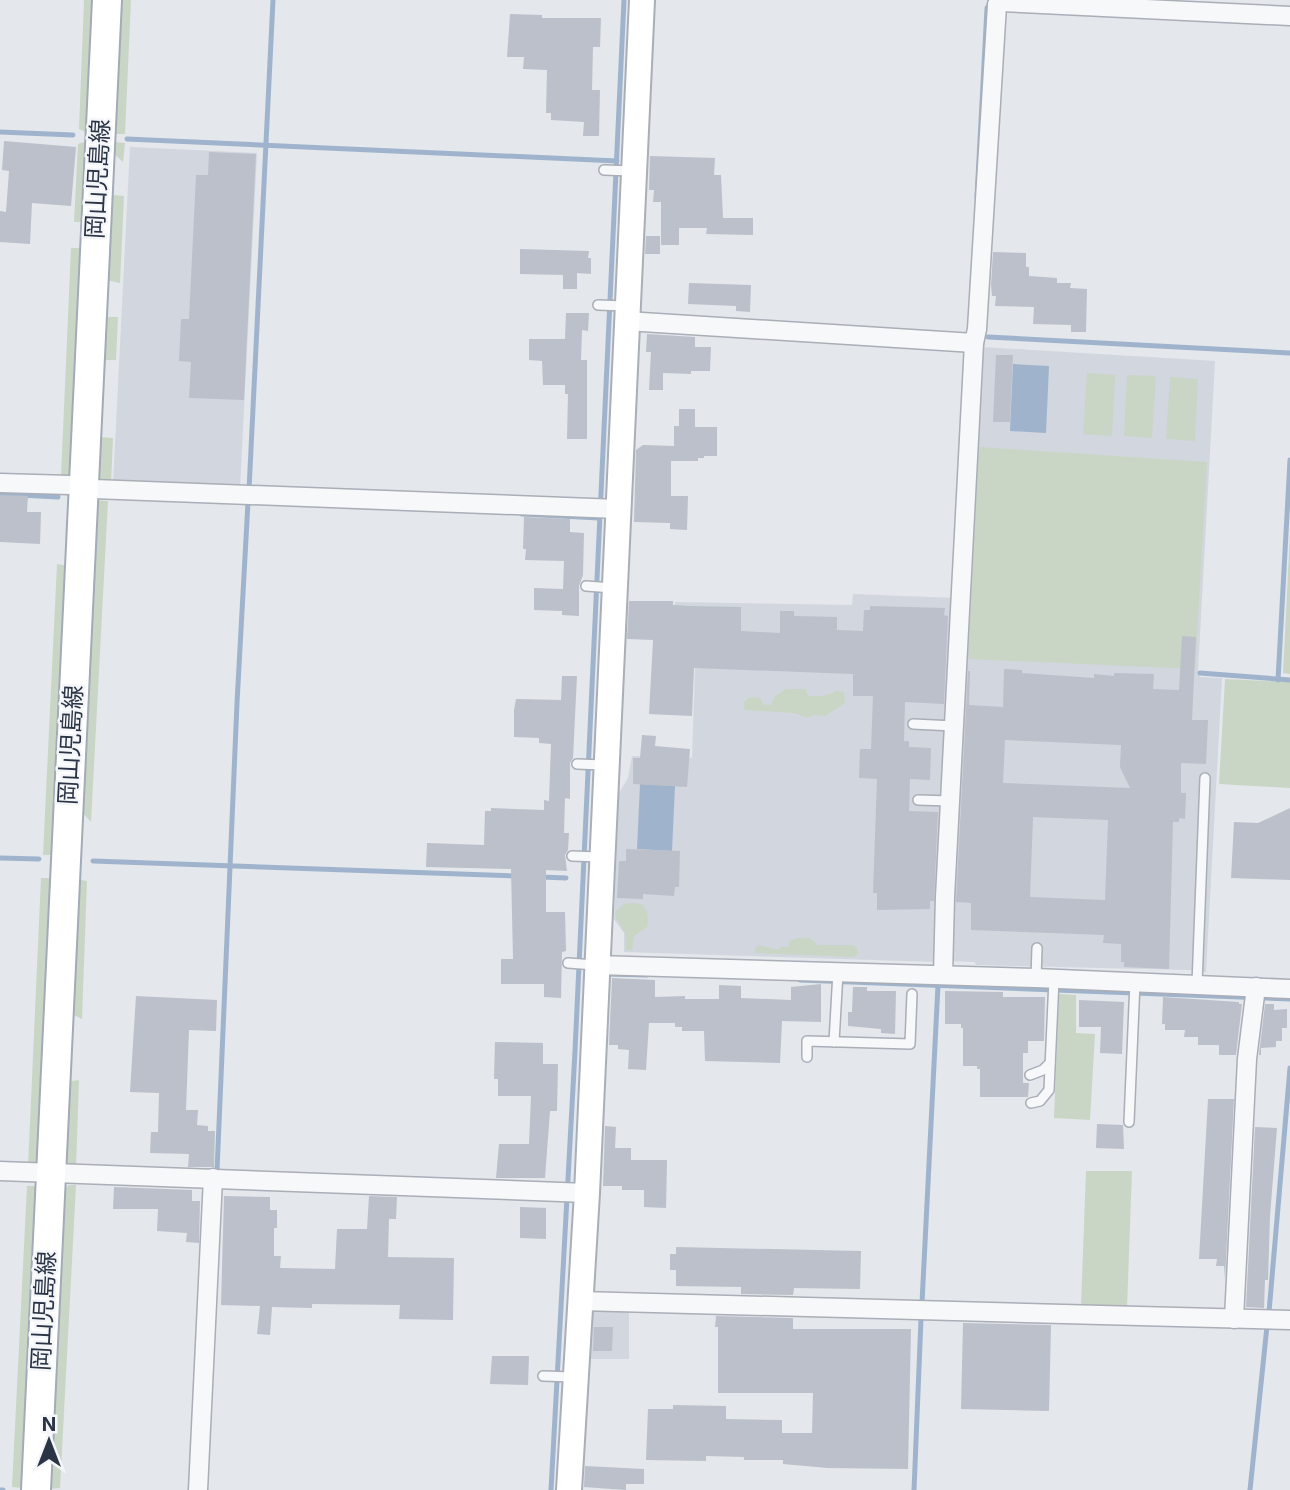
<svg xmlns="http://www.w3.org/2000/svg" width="1290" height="1490" viewBox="0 0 1290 1490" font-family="Inter,'Noto Sans JP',sans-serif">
  <rect width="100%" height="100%" fill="#e4e7ec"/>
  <g fill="#d2d6de">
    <path d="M130 147 257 153 240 488 113 484Z"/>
    <path d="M981 347 1215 361 1198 671 1200 677 1222 678 1206 972 1189 970 976 965 975 962 949 961Z"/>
    <path d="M853 594 955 598 936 962 624 952V933L614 919 619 793 628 778 632 756 692 758 696 641 673 640 675 602 852 605Z"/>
    <path d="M590 1308H629V1359H589Z"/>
  </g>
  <g fill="#c9d6c5">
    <path d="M84 0H97L86 222H74L78 144 88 141V133L79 129Z"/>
    <path d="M116 0H131L125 134H114L115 142 125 143 123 162 111 151Z"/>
    <path d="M115 195 124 196 120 283 106 280 110 196Z"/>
    <path d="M71 248H84L71 476H61Z"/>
    <path d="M108 317H118L116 360H99L104 320Z"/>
    <path d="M1087 373 1115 375 1112 436 1083 434Z"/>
    <path d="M1127 375 1156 376 1152 438 1124 436Z"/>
    <path d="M1170 377 1198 379 1195 441 1166 439Z"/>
    <path d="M100 437 113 438 111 483 97 481Z"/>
    <path d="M979 447 1207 462 1195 669 968 659Z"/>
    <path d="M92 500 108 501 91 822 82 812Z"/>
    <path d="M1290 533V674L1283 673Z"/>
    <path d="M57 564 69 566 54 855H43Z"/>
    <path d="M1225 679 1290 682V788L1219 784Z"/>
    <path d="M786 689H806L808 696H824L836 691 844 692 845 703 825 716 814 715 808 718 794 713 745 710 743 703 750 697 760 698 763 704 771 705 775 696Z"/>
    <path d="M41 878H55L41 1163 33 1167H28Z"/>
    <path d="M77 879 87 881 82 1019 70 1013Z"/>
    <path d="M632 903 642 904C648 912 649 917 647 927L634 936 632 950H626L625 933 616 918 615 912 622 905Z"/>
    <path d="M798 938H809L818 945H853L857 948 858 954 854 957 755 953V948L759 945 778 950 781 947H789V941Z"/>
    <path d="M1059 994 1076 995V1033L1095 1034 1090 1120 1054 1118Z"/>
    <path d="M79 1080 76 1167 67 1166 63 1162 68 1086 72 1081Z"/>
    <path d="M1086 1171H1132L1127 1308 1081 1306Z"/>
    <path d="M69 1185H76L60 1488 48 1489 60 1193Z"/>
    <path d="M27 1186H37L22 1488 12 1487Z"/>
  </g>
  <g fill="#9fb4cc">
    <path d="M1013 364 1049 366 1046 433 1010 431Z"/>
    <path d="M640 784 675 786 672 851 637 849Z"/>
  </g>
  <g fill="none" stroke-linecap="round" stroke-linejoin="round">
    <g stroke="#9fb4cc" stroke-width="5">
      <path d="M0 132 73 135"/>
      <path d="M127 139 617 161"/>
      <path d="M977 197 987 8"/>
      <path d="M988 337 1290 353"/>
      <path d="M249 490 273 0"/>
      <path d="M0 494 58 497"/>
      <path d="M522 514 599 518"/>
      <path d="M1200 673 1290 680"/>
      <path d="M1278 680 1290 460"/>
      <path d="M0 858 39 859"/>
      <path d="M93 861 517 876"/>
      <path d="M541 877 566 878"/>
      <path d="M605 974 647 975"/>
      <path d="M800 980 1290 999"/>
      <path d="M217 1171 237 703 248 502H254"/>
      <path d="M922 1303 938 985"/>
      <path d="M1269 1312 1290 1068"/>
      <path d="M0 1490H3"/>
      <path d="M551 1490 575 1051 624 0"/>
      <path d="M914 1490 921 1319"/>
      <path d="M1250 1490 1267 1326"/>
    </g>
  </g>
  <g fill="#bbc0ca" fill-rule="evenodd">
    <path d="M510 14 542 15V18H601L600 47H593L592 90H600L599 136H583L584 122 551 120V113H546L547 70 523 69 524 57H507Z"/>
    <path d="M4 141 76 147 71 206 32 203 30 244 0 242V211L6 212 9 171 2 170Z"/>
    <path d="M209 152 256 154 244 400 189 398 191 362 179 361 181 319H189L196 175H208Z"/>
    <path d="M650 156 715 158 714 175H721L723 218H753V235L706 234 707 228H679V245H661V202H653L654 190H649Z"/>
    <path d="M646 236H660V254H645Z"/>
    <path d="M520 249 589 251 588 258H591V274L577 273V289H563V275L520 274Z"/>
    <path d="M993 252 1026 253V267H1029V276L1057 278V283H1071L1070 288 1087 289 1086 332H1071V325L1033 324 1034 307 995 306 996 296H992L991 285Z"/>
    <path d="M689 283 751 285 750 312 736 311V306L688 304Z"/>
    <path d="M566 313H589L588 331 582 330 581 360H587V439H567L568 394H565V385H543L542 361 529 360V339H565Z"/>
    <path d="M647 334 695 337V347H711L710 371H691V374L663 373V390H649L651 352H646Z"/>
    <path d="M996 355H1013L1010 422H993Z"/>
    <path d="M679 409H695V427H717V456H704V458H698V461H671V496H688L687 530 670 529V523L634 522 636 450 643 445 674 446V426H679Z"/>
    <path d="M0 495 28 496 27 512H41L40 544 0 542Z"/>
    <path d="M524 517 570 519V532L584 533 583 575 579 586V616L562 615V611L534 610V588L563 589 564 561 525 560 526 549H523Z"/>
    <path d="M629 601H673V605L689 606 741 607V631L780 633V611H794V616L837 617V630L863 631 864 610H870V606L945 608 944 615 948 616 944 704 905 702 904 741H909V747L931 748 930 780 910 779 909 811 938 812 934 901H930V909L877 910V893H873L877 779 859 778 860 749H871L873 696H853V674L694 668 692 716 649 714 653 640 627 639Z"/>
    <path d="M1182 636 1196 637 1192 720H1208L1206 764 1181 763V793H1186L1185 819 1179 818V822H1173L1169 969 1124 967V962H1121V944L1103 943 1104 935 971 930V903L956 902 968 671H970L969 705 1003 707 1004 669 1022 670V673L1094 678V674L1114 676V673L1154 674 1153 689 1179 690ZM1005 740 1121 745 1120 767 1130 788 1003 783ZM1033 817 1108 820 1105 900 1030 897Z"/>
    <path d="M562 676H577L573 758 570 763V799L565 798 564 833H569L568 850 565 855 567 871 546 870V912H565L566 951 562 952 561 998 544 997V984H501V959H513L511 869 426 867 427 843 484 845 485 811H491V808L544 810V800L549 801 551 744 539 743V738L514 737V710L516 699 561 700Z"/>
    <path d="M642 735 656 736 655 746 690 749 687 787 633 784V758H640Z"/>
    <path d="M1290 808V880L1231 878 1234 822 1258 823Z"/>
    <path d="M626 849 680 851 679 887H675L674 896 643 894V899L617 898 619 861H626Z"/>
    <path d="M612 978 655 980V997L685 996V999H719V985L741 986V998L791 1000V987L821 984V1022L782 1021 780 1063 705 1061 704 1031H682V1027H675V1023H649L646 1070 628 1069 629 1050 618 1049V1045H609Z"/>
    <path d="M853 987H867V991H896L895 1034 881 1033V1029L848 1026V1012H852Z"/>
    <path d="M945 991 1003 992V997H1045L1044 1041H1028V1053H1023V1083H1029L1028 1097H980V1069H977V1066H963V1028H961V1024H945Z"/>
    <path d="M136 996 217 1000 216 1031 189 1030 186 1110H198L197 1125 208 1126V1131H215L214 1167H188L189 1154 150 1153 151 1132H158L159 1093 130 1092Z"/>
    <path d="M1163 997 1239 1002V1004H1242L1236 1055H1219V1045H1198V1037H1184L1185 1030H1165V1024H1162Z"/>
    <path d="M1079 1000 1124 1002 1122 1054 1100 1053 1101 1027H1079Z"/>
    <path d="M1265 1004H1274V1010L1287 1009V1028H1282V1041H1276V1047L1261 1048V1055H1259Z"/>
    <path d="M495 1042 543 1043V1064H558L557 1111H550L545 1178H496L499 1144H529L531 1096H498V1079H494Z"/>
    <path d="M1208 1099H1234L1225 1279 1224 1266H1216L1217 1259H1199Z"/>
    <path d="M1097 1124 1123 1125 1124 1149 1096 1148Z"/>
    <path d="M605 1126 616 1127 615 1148H631V1160H667L666 1208 644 1207V1190H622V1186H603Z"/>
    <path d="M1255 1127 1277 1128 1270 1216 1268 1280H1265L1264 1308 1246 1307Z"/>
    <path d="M114 1187 192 1190V1201H200L199 1243 186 1242 187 1233 157 1231 158 1209H113Z"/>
    <path d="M224 1196 270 1197V1210H277V1228H274V1256H281L280 1268 335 1269 337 1229H367L369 1196 397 1197 396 1219H389L388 1257 454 1258 453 1320 399 1319 400 1305 312 1304V1308L272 1307 270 1335 257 1334 260 1306 221 1305Z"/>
    <path d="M520 1207 546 1208V1239L520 1238Z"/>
    <path d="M676 1247 861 1251 860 1289 794 1288 793 1295 741 1294V1287L676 1286V1270H670V1254H676Z"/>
    <path d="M716 1316 793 1318V1329H911L908 1469 828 1468 783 1464V1460H744V1457L706 1456V1461L646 1460 648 1409H673V1405L726 1406V1419L782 1420V1433H812L813 1393H718V1327H715Z"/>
    <path d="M963 1323 1051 1325 1049 1411 961 1409Z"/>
    <path d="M594 1327H613L612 1351H593Z"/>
    <path d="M492 1356H529L528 1385 490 1384Z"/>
    <path d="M585 1466 644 1469V1484H626V1490L584 1487Z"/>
  </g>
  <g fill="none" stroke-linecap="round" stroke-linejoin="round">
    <defs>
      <g id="lane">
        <path d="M604 170 632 171"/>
        <path d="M598 305 625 306"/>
        <path d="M586 586 613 588"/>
        <path d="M913 724 954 726"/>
        <path d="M577 764 604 765"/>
        <path d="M918 800 950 801"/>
        <path d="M572 856 600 857"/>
        <path d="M568 963 595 965"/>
        <path d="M1036 978 1037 948"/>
        <path d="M1197 984 1205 778"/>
        <path d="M834 1042 838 972"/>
        <path d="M807 1057V1041L910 1044 912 994"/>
        <path d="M1030 1075 1043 1070 1050 1063"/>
        <path d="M1031 1103 1040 1101 1049 1090 1054 979"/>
        <path d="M1129 1122 1135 982"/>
        <path d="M543 1376 573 1377"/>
      </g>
      <g id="street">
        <path d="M997 5 1001 2 1290 16"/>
        <path d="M626 321 974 343 977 329 997 5"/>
        <path d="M0 483 70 485 94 489 618 509"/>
        <path d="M596 965 1036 978 1290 989"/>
        <path d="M943 975 945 897 974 343"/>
        <path d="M0 1171 587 1193"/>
        <path d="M580 1301 1290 1320"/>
        <path d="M1234 1319 1247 1059 1256 987"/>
        <path d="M198 1490 213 1178"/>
      </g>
      <path id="secondary" d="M569 1490 587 1193 642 0"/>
      <path id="primary" d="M36 1490 107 0"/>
    </defs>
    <use href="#lane" stroke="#a9aeb7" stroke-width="12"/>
    <use href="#street" stroke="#a9aeb7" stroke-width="21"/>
    <use href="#secondary" stroke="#a9aeb7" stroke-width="28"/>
    <use href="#primary" stroke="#a3abb8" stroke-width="32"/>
    <use href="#lane" stroke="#f7f8fa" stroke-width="9"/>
    <use href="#street" stroke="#f7f8fa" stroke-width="18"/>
    <use href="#secondary" stroke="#fff" stroke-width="24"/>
    <use href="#primary" stroke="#fff" stroke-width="28"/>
  </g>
  <g text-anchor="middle" stroke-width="5" stroke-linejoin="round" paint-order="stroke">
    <g font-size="24" fill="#2b3445" stroke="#f4f6f9">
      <text transform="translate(98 179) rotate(-87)" y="8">岡山児島線</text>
      <text transform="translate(71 745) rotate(-87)" y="8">岡山児島線</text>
      <text transform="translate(44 1311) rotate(-87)" y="8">岡山児島線</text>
    </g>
  </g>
  <g transform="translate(49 1441)" stroke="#f4f6f9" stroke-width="5" paint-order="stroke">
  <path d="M0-5L12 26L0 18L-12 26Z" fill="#2b3445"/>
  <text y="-10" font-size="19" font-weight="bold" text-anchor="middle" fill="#2b3445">N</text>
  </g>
</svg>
